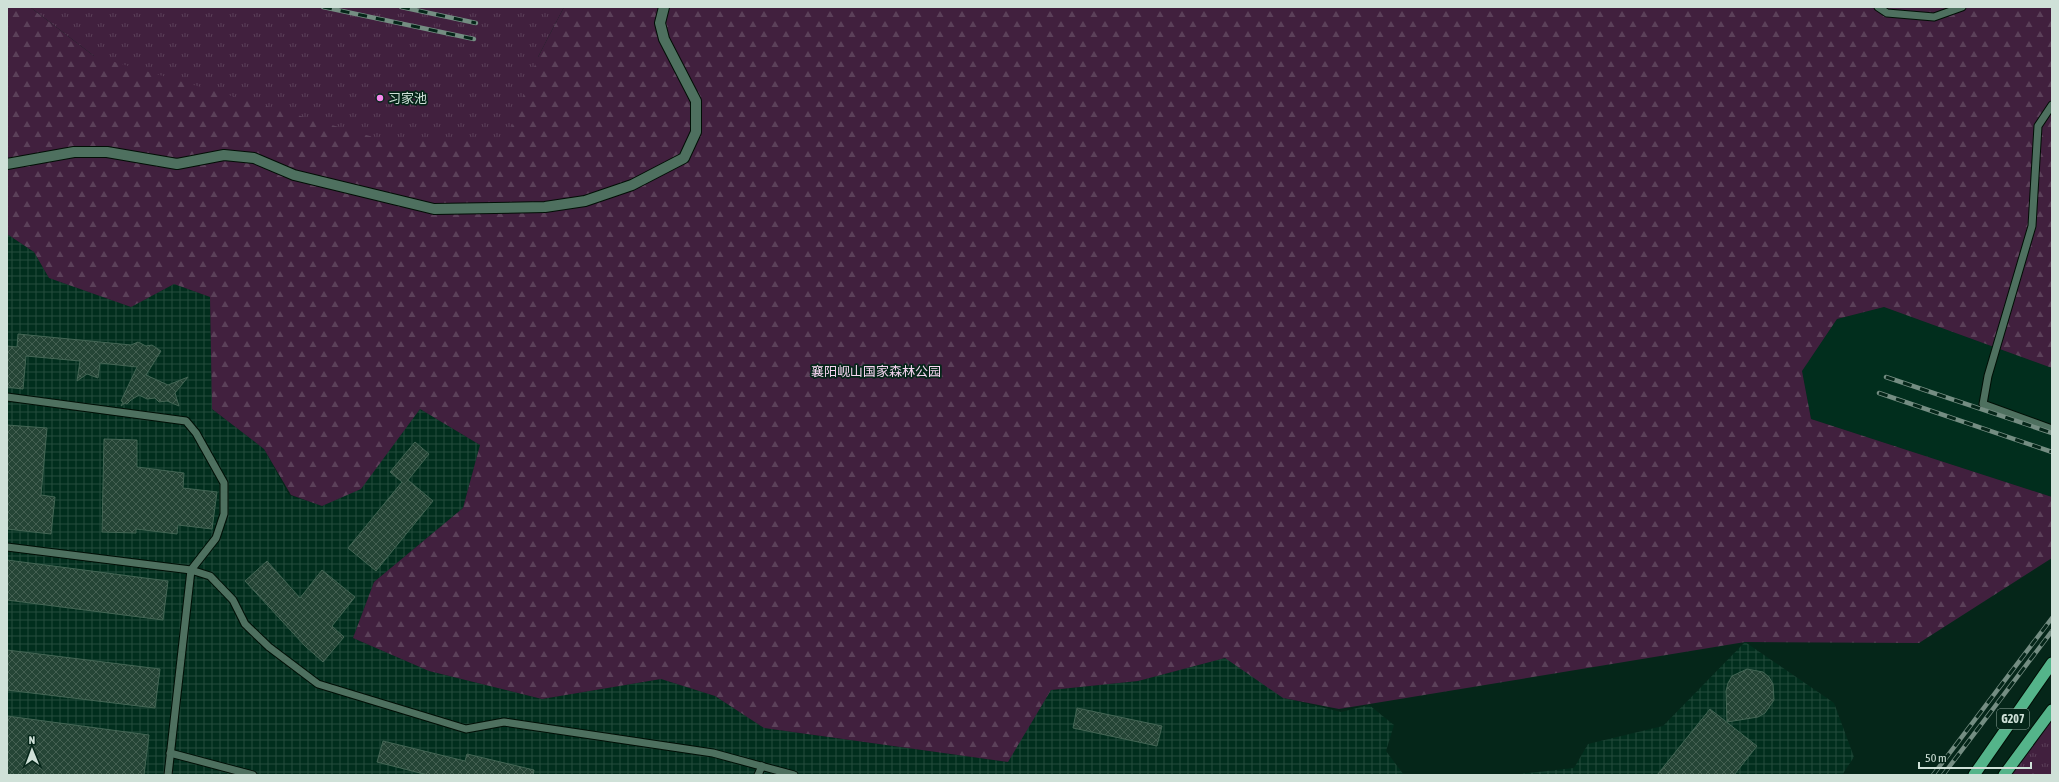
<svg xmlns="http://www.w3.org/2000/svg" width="2059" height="782" viewBox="0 0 2059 782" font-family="'Asap Condensed','Noto Sans SC',sans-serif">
  <defs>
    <pattern id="industrial-grid" width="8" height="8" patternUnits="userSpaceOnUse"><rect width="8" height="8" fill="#012e1d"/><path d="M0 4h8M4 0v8" fill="none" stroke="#254c3d"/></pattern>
    <pattern id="forest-firs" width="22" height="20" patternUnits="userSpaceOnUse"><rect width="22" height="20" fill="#41203e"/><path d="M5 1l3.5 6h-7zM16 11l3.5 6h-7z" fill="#5b4059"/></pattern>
    <pattern id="park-tufts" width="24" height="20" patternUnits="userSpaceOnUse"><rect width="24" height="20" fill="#41203e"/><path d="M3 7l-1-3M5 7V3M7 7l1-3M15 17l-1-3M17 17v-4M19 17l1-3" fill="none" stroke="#5b4059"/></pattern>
    <pattern id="building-cross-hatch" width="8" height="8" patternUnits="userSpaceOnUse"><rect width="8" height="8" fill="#254536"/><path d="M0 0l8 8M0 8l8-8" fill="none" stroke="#446052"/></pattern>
  </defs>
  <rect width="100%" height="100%" fill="#052619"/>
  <path fill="#012e1d" d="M1884 307 2052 368V497L1811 419 1802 371 1837 319Z"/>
  <g fill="url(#industrial-grid)">
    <path d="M7 234 34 252 49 278 131 307 174 284 210 297 212 409 264 449 289 495 322 506 360 489 420 409 480 445 463 508 374 582 353 638 429 671 542 699 661 679 715 696 764 728 1007 762 1051 690 1138 681 1236 655 1284 698 1341 712 1369 705 1394 725 1386 751 1404 775H7Z"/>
    <path d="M1745 642 1834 703 1854 757 1842 775H1511L1574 768 1588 744 1663 726Z"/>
  </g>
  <path fill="url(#forest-firs)" d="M7 7H30L94 56 538 57 564 7H2052V368L1884 307 1837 319 1802 371 1811 419 2052 497V558L1919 643 1745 642 1339 709 1283 698 1225 658 1138 681 1051 690 1008 762 764 728 715 696 661 679 542 699 429 671 353 638 374 582 463 508 480 445 420 409 361 489 322 506 291 495 264 449 212 409 210 297 174 284 131 307 49 278 34 252 7 234Z"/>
  <g fill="url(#park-tufts)">
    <path d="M30 7H564L538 57 507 139 387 141 94 56Z"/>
    <path d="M2052 710V775H2004Z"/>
  </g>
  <g fill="url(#building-cross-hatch)" stroke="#465">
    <path d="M18 334 131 345 138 342 146 346 152 345 161 351 146 375 168 385 188 377 175 393 179 406 167 401 159 402 155 398 147 399 139 395 131 400 127 404 125 403 121 406 123 402 121 401 137 367 100 363 98 378 87 374 77 381 80 361 26 356 23 389 7 387V346L17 347Z"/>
    <path d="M7 425 47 428 41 495 55 497 51 534 7 529Z"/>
    <path d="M104 439 137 440V467L184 473 183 488 217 492 212 529 178 525 177 534 136 529V533L102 532Z"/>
    <path d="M415 442 429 454 408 480 433 501 376 571 348 548 402 482 390 472Z"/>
    <path d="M7 560 168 581 163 620 7 600Z"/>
    <path d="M267 561 300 598 322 570 355 597 332 626 344 637 323 662 305 646 245 581Z"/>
    <path d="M7 650 160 669 155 708 7 690Z"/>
    <path d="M1747 669 1763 672 1769 677 1773 684 1774 700 1765 713 1758 717 1727 722 1726 691 1728 683 1732 676Z"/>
    <path d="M1077 708 1162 726 1157 746 1073 728Z"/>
    <path d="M1710 709 1757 746 1734 775H1657Z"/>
    <path d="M7 716 149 735 144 775H7Z"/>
    <path d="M383 741 465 761 467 754 534 770 533 775H428L377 762Z"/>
  </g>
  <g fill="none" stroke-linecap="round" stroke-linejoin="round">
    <defs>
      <g id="service">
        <path d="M1878 7 1887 13 1934 17 1962 7"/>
        <path d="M2052 105 2038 126 2032 226 1988 376 1983 404 2052 429"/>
        <path d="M7 397 186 421 196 433 224 483V514L216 538 191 570 7 547"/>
        <path d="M170 753 253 775"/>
        <path d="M168 775 191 570 210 576 233 600 245 624 269 647 318 684 466 729 504 722 713 753 794 775"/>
        <path d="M758 775 762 766"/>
      </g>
      <path id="minor" d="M7 164 74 152H107L177 164 224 155 254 158 294 175 434 209 545 207 585 201 632 185 684 158 696 132V101L664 39 660 23 664 7"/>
      <g id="trunk">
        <path d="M1974 775 2052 663"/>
        <path d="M2004 775 2052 710"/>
      </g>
    </defs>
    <use href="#service" stroke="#000e05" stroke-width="9"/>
    <use href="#minor" stroke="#000e05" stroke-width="12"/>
    <use href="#trunk" stroke="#000e05" stroke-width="13"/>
    <use href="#service" stroke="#4e705f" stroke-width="7"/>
    <use href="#minor" stroke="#4e705f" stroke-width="10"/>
    <use href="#trunk" stroke="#54b48a" stroke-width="11"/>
    <defs>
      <g id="rail">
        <path d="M323 7 474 39"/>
        <path d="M401 7 476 23"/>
        <path d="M1886 377 2052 433"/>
        <path d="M1879 393 2052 452"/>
        <path d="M1933 775 2052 618"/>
        <path d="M1943 775 2052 631"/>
      </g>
    </defs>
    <use href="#rail" stroke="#748d82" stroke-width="4.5"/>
    <use href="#rail" stroke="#052619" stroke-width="3" stroke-dasharray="9" stroke-linecap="butt"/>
  </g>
  <circle fill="#f688ed" stroke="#052619" stroke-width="1.5" cx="380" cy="98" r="4"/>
  <g text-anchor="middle" stroke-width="3.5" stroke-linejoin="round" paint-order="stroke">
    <rect fill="#052619" stroke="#92a99f" stroke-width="1" x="1997" y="709" width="32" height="20" rx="3"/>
    <g font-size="12" font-weight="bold" fill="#cfe1d8">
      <text x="2013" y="723">G207</text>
    </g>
    <g font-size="13" fill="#cfe1d8" stroke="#052619" text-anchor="start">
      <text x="388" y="103">习家池</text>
    </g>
    <g font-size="13" fill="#f7d6f2" stroke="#052619">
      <text x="876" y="376">襄阳岘山国家森林公园</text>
    </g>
  </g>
  <rect width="2059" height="782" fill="none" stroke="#cfe1d8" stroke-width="16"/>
  <g transform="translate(32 750) rotate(359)" stroke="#052619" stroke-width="3" paint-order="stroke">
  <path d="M0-3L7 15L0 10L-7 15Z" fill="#cfe1d8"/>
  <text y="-6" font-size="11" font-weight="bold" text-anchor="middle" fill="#cfe1d8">N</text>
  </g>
  <path d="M1919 762v6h112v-6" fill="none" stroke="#cfe1d8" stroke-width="2"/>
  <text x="1925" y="762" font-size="12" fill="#cfe1d8" stroke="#052619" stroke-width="3" paint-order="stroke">50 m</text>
</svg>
